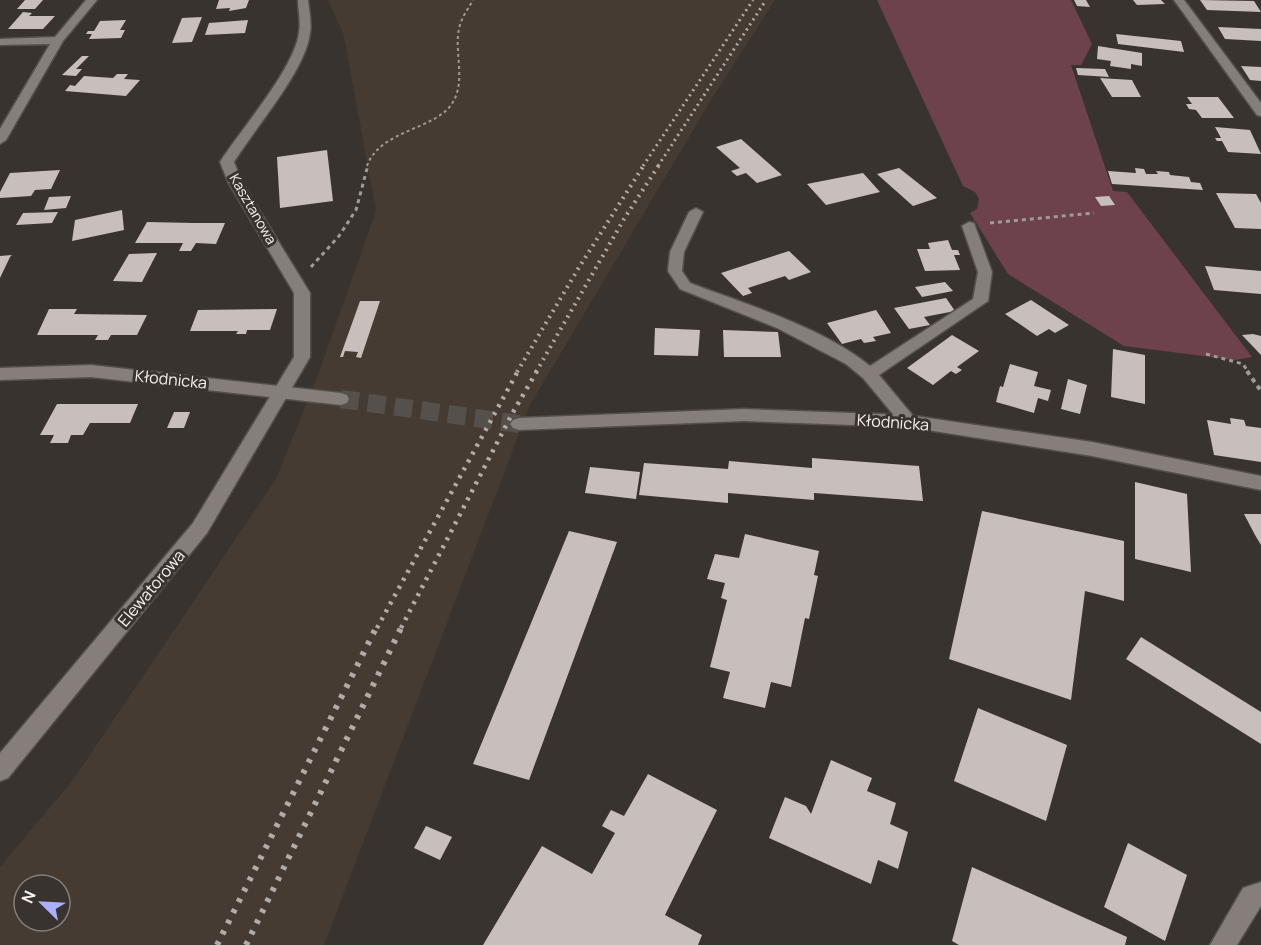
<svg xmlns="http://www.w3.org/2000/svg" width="1261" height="945" viewBox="0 0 1261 945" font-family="Manrope,sans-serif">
  <rect width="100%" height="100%" fill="#39332f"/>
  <path fill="#453b32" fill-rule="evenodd" d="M328 0H775L711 100 530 405 324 945H0V867L73 780 276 479 319 372 376 211 344 36ZM24 885H60V921H24Z"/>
  <path fill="#6d424c" d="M877 0H1071L1092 44 1081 65H1071L1113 191 1127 192 1252 357 1235 360 1124 346 1008 274 970 213 977 209 979 199 975 192 963 186Z"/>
  <g fill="#c8bfbd">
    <path d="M25 0H43L35 9H17Z"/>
    <path d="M219 0H249L246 8 229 11 230 8 216 9Z"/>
    <path d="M1074 0H1086L1090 7 1077 6Z"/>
    <path d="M1133 0H1161L1165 4 1137 5Z"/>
    <path d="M1200 0 1254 1 1261 12 1207 10Z"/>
    <path d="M23 12 32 13 29 16H55L43 29H8Z"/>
    <path d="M202 17 192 42 172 43 182 18Z"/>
    <path d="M126 20 120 30H125L121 38 89 39 92 34H86L88 31H94L100 21Z"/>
    <path d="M248 20 245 33 205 35 209 23Z"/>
    <path d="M1218 27 1261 29V41L1225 39Z"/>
    <path d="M1116 34 1181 41 1184 52 1118 44Z"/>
    <path d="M1098 46 1142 53V66L1131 64V69L1110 66 1111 61 1097 59Z"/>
    <path d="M82 56H89L76 69H82L76 76 62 75Z"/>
    <path d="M1241 66 1261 67V81L1250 80Z"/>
    <path d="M1076 68 1105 69 1109 77 1078 75Z"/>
    <path d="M117 74H128L124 79 140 80 126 96 65 91 70 85 75 86 84 76 113 78Z"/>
    <path d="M1100 78 1132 80 1141 97H1112Z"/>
    <path d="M1187 97H1218L1234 118H1202L1196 110 1189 109 1186 104H1192Z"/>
    <path d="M1215 127 1250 130 1261 154 1228 152 1222 141H1217L1215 138H1221Z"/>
    <path d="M741 139 782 175 757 183 746 173 737 176 731 171 740 168 716 147Z"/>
    <path d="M327 150 333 201 280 208 277 157Z"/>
    <path d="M899 168 937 198 913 206 877 174Z"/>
    <path d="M1135 168 1144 169 1146 174H1158L1156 171 1169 172 1170 175 1189 177 1191 182 1200 183 1203 190 1112 184 1108 171 1136 173Z"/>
    <path d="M60 170 51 189 35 190 31 196 0 198V192L10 173Z"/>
    <path d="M863 173 880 192 826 205 807 184Z"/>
    <path d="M1216 193 1256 194 1261 203V229L1235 228Z"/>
    <path d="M71 196 66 208 44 210 49 197Z"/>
    <path d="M1109 196 1115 205 1101 206 1095 197Z"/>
    <path d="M122 210 124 230 72 241 75 220Z"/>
    <path d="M58 212 52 223 16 225 23 213Z"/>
    <path d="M147 222 194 223H225L216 244 196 243 191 251H179L183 243H135Z"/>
    <path d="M948 240 952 250H958L960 255H954L960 270 925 271 917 249H930L928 243Z"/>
    <path d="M789 251 811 272 789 280 785 276 748 288 752 293 743 296 721 273Z"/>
    <path d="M157 253 142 282 113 281 129 254Z"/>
    <path d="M12 255 10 257 0 278V256Z"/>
    <path d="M1205 266 1261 271V294L1214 290Z"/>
    <path d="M945 282 953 291 922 297 915 287Z"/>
    <path d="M946 298 955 311 924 317 930 325 909 329 894 308Z"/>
    <path d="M1031 300 1069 325 1055 333 1049 329 1037 336 1005 314Z"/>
    <path d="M360 301H380L361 358 356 357 358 352 345 351 343 357H340Z"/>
    <path d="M49 309H77L74 314 147 315 137 335H111L108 340H95L98 335H37Z"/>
    <path d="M277 309 270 330H247L246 334H236L238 331H190L198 310Z"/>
    <path d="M876 310 891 333 873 337 876 341 864 343 861 339 842 344 827 323Z"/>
    <path d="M655 328 700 330 698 356 654 355Z"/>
    <path d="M723 330 778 332 781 357H724Z"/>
    <path d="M1253 334 1261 336V355L1242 335Z"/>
    <path d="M952 335 979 351 957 367 962 370 956 374 951 371 933 385 907 368Z"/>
    <path d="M1113 349 1145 355V404L1111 397Z"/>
    <path d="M1010 364 1038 372 1034 386 1051 390 1048 401 1038 398 1034 413 996 402 1000 386 1003 387Z"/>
    <path d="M1068 379 1087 385 1080 414 1061 409Z"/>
    <path d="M57 404H138L130 423H90L83 435H71L68 443H50L54 435H40Z"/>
    <path d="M174 412H190L184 428H167Z"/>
    <path d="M1230 418 1244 420 1246 426 1261 428V462L1214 455 1207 420 1231 424Z"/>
    <path d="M812 458 919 466 923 501 814 493V500L728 493V503L639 495 644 463 728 469 729 461 812 468Z"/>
    <path d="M590 467 640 472 636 499 585 493Z"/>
    <path d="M1135 482 1187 494 1191 572 1135 559Z"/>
    <path d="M982 511 1124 541V601L1085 591 1071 700 949 659Z"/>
    <path d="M1244 514H1261V545L1255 535Z"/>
    <path d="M569 531 617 542 529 780 473 764Z"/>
    <path d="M745 534 819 551 814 575 818 576 809 619 805 618 791 687 771 682 765 708 723 698 730 672 710 667 727 600 721 598 725 583 707 579 715 554 739 558Z"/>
    <path d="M1141 637 1261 712V744L1126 659Z"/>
    <path d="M978 708 1067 745 1046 821 954 781Z"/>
    <path d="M831 760 872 778 867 791 896 803 890 824 908 832 898 869 878 860 871 884 769 838 785 797 806 806 811 814Z"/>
    <path d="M648 774 717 810 665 915 702 935 698 945H483L542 846 592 874 615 833 602 826 611 810 624 816Z"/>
    <path d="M426 826 452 837 440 860 414 848Z"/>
    <path d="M1128 843 1187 875 1165 941 1104 907Z"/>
    <path d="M972 867 1127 937 1125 945H959L952 941Z"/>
  </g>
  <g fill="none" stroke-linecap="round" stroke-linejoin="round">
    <path stroke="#55504c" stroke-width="18" stroke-dasharray="18 9" stroke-linecap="butt" d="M341 399 519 424"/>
    <defs>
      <g id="minor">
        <path d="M86 0H97L63 41 6 140 0 144V129L50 44 0 45V39L55 37Z"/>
        <path d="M298 0H308C309 10 312 23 310 33 306 70 255 128 234 162L242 182 310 293V357L207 533 8 778 0 781V753L193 523 294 357V293L228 182 220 162C241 129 295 68 299 32 301 22 298 10 298 0Z"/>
        <path d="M1174 0H1184L1261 103V116L1257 115Z"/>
        <path d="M696 208 703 212 684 252 682 271 690 283C746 304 824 328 870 366L973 299 978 272 962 226 969 222 974 223 992 272 988 301 879 375 914 417 917 421 914 425 908 427 902 425 863 378 846 364 777 328 680 289 668 271 670 252 689 212Z"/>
        <path d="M1261 882V906L1237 945H1210L1243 888Z"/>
      </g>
      <g id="secondary">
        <path d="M91 365 341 393 347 395 349 399 347 403 341 405 91 377 0 380V368Z"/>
        <path d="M744 409 908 415 1092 442 1261 476V490L1092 456 908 427 744 421 519 430 513 428 510 424 513 420 519 418Z"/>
      </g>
    </defs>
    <use href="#minor" stroke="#534f4b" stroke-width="3"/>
    <use href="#secondary" stroke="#534f4b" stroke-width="3"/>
    <path stroke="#a09b98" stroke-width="2" stroke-dasharray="3 3" stroke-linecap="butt" d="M367 166C380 129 437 130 453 102 466 80 454 52 459 29 461 18 468 9 473 0"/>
    <g stroke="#a09b98" stroke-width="3" stroke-dasharray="4 4" stroke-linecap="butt">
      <path d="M990 223 1094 213"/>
      <path d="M311 267 339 236 356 210 368 165"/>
      <path d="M1206 354 1243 364 1248 372"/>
    </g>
    <path stroke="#a09b98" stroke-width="4" stroke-dasharray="4.5 4.5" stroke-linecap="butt" d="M1247 371 1261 391"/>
    <use href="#minor" fill="#857e7a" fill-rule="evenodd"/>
    <use href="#secondary" fill="#857e7a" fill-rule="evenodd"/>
    <g stroke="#b1aca9" stroke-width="3" stroke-dasharray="2 4" stroke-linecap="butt">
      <path d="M643 166 753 0"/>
      <path d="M658 166 766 0"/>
    </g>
    <g stroke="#b1aca9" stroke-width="4" stroke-dasharray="2 5" stroke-linecap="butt">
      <path d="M517 372 578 269 644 165"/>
      <path d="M536 372 624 219 659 165"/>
    </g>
    <g stroke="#b1aca9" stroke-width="4.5" stroke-dasharray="3 6" stroke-linecap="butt">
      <path d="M377 628 518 371"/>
      <path d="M401 628 512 414 537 371"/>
    </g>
    <g stroke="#b1aca9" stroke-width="6" stroke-dasharray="4 8" stroke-linecap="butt">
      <path d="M217 945 377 626"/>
      <path d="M246 945 402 626"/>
    </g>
  </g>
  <g text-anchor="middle" stroke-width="6" stroke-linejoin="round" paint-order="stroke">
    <g font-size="14" fill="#f6f2ef" stroke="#39332f">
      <text transform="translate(253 209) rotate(60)" y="5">Kasztanowa</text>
    </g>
    <g font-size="16" fill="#f6f2ef" stroke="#39332f">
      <text transform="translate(171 379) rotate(6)" y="6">Kłodnicka</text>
      <text transform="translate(893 422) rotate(4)" y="6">Kłodnicka</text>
      <text transform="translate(151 588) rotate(-50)" y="6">Elewatorowa</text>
    </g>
  </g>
  <g transform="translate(42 903) rotate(294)"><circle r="28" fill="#39332f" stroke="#857f7c" stroke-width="1.5"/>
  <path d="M0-4.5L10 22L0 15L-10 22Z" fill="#acaffb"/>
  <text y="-9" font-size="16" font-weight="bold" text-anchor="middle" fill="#f6f2ef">N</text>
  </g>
</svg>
